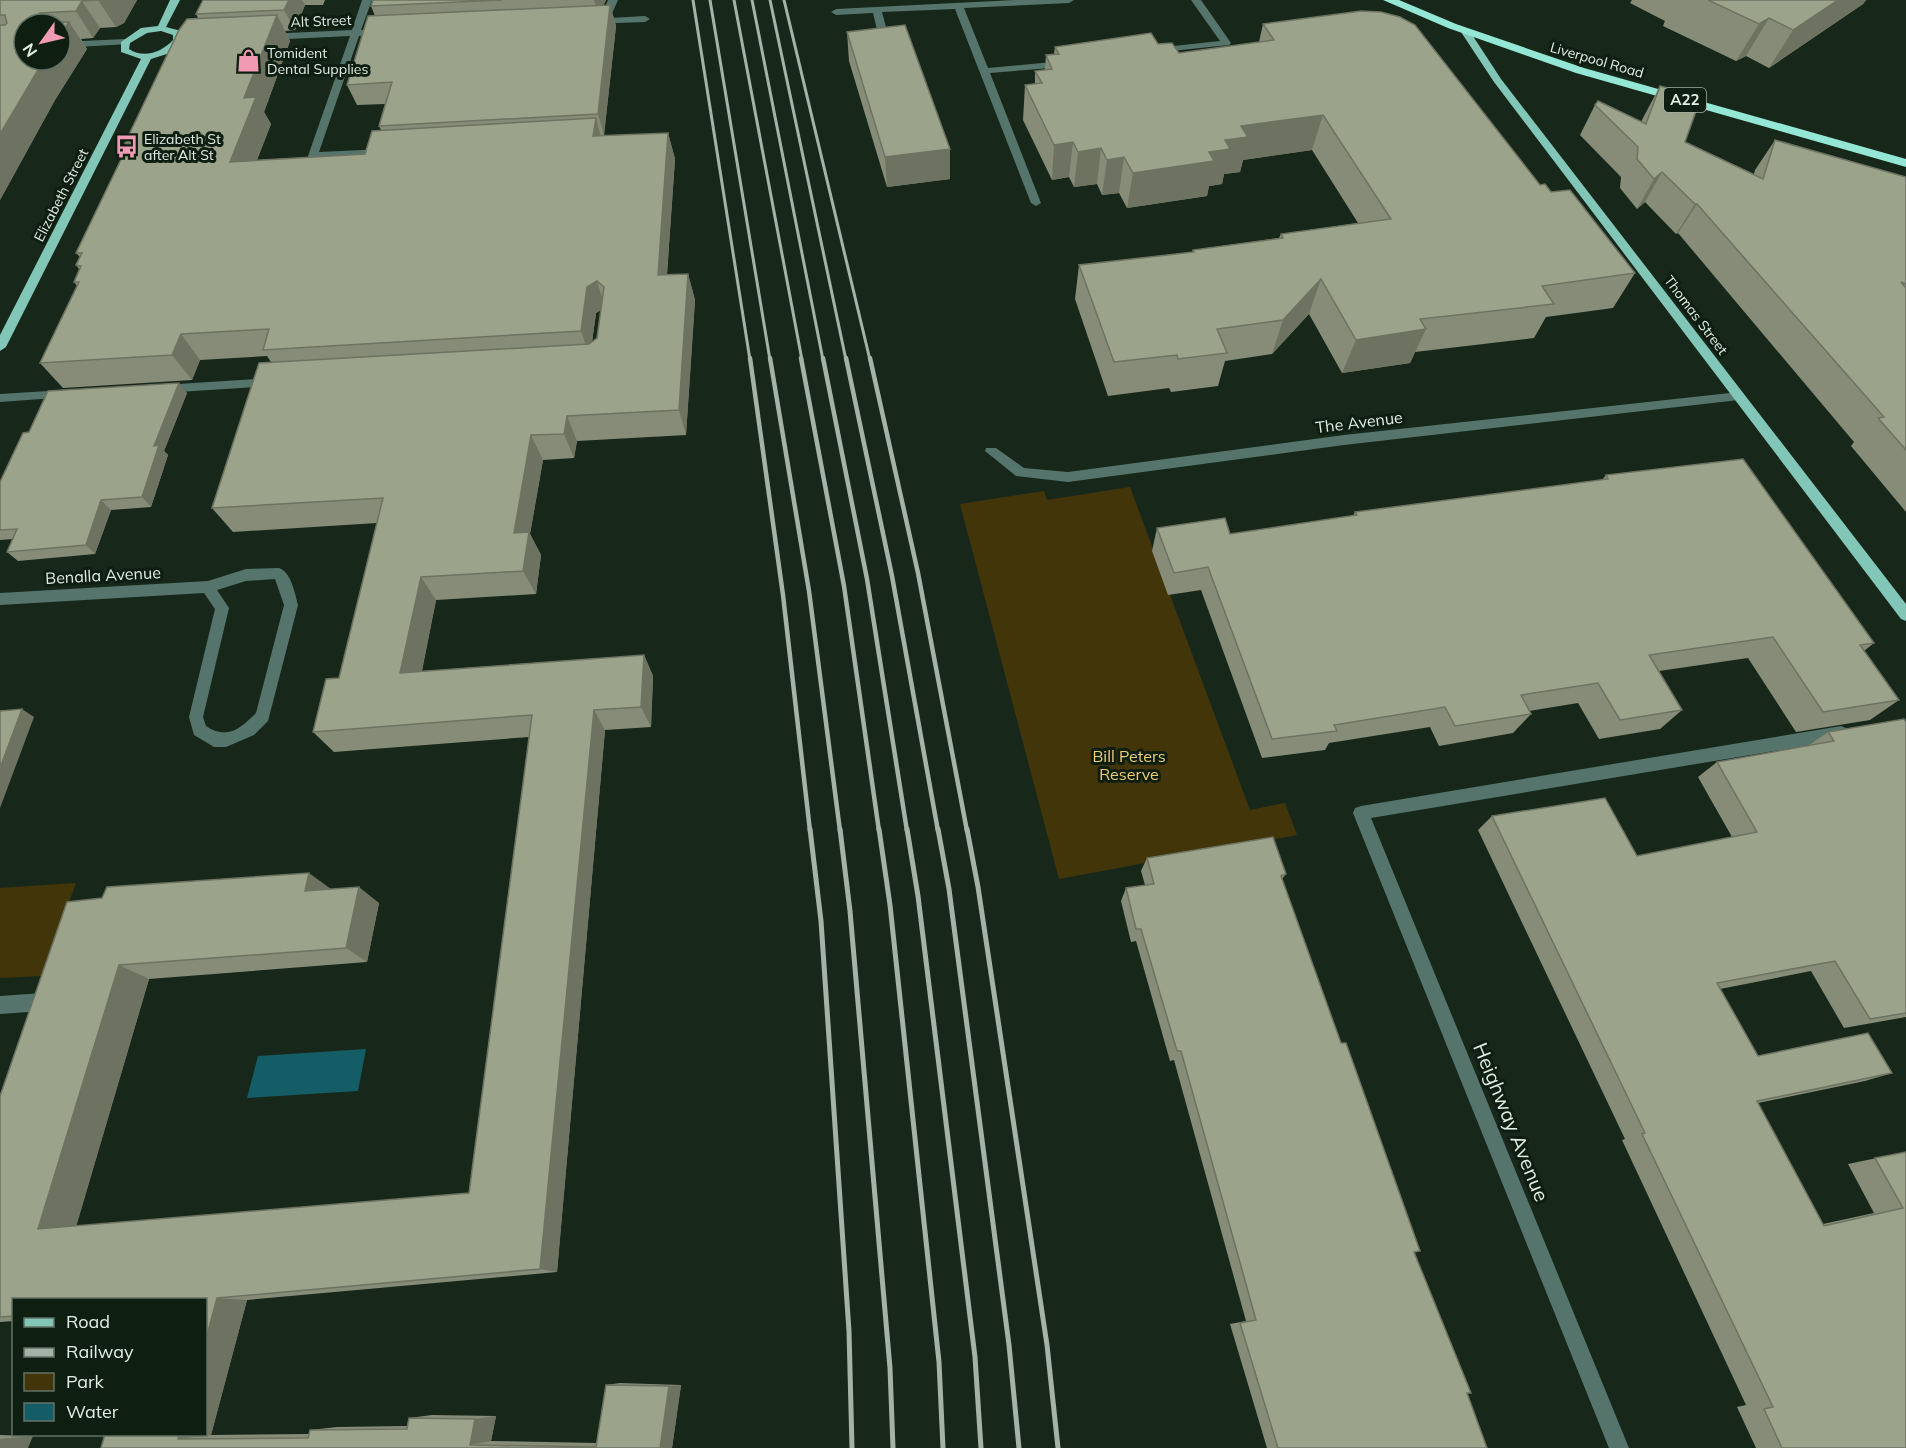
<svg xmlns="http://www.w3.org/2000/svg" width="1906" height="1448" viewBox="0 0 1906 1448" font-family="Mulish,sans-serif">
  <rect width="100%" height="100%" fill="#17281a"/>
  <g fill="#43350a">
    <path d="M1130 487 1250 810 1285 803 1297 835 1059 879 960 504 1044 491 1047 500Z"/>
    <path d="M76 883 42 976 0 978V888Z"/>
  </g>
  <path fill="#145d66" d="M366 1049 358 1091 247 1098 258 1056Z"/>
  <g fill="none" stroke-linecap="round" stroke-linejoin="round">
    <g fill="#54746c" fill-rule="evenodd">
      <path d="M362 0H372L361 30 381 29 386 32 381 35 359 36 319 152 385 149 390 152 385 155 309 158 308 156 350 36 267 40 262 37 267 34 352 30Z"/>
      <path d="M608 0H618L610 18 645 16 650 19 645 22 591 24V20L600 19Z"/>
      <path d="M1015 0H1074L1069 3 964 8 988 68 1063 61 1068 64 1063 67 990 73 1041 203 1036 206 1031 203 955 9 882 12 891 46 886 49 881 46 873 13 836 15 831 12 836 9Z"/>
      <path d="M1191 0H1201L1231 43 1229 45 1152 53V49L1155 48 1220 41Z"/>
      <path d="M126 39 129 40V44L60 48V42Z"/>
      <path d="M271 378 277 382 271 386 163 393 157 389 163 385Z"/>
      <path d="M64 390 70 394 68 397 0 402V394Z"/>
      <path d="M1739 392 1745 396 1739 400 1344 445 1068 482 1016 476 985 451 986 448H996L1024 468 1068 472 1344 435Z"/>
      <path d="M279 568C291 572 295 593 298 605L268 721 254 735 226 747H214L194 735 189 717 215 609 204 593 0 605V593L208 581 246 569ZM275 579 284 605 256 713C240 729 227 740 206 726L203 717 229 608 217 590 246 581Z"/>
      <path d="M1841 726 1846 728 1849 733 1846 738 1841 740 1371 818 1629 1448H1609L1353 813 1355 808 1361 806Z"/>
      <path d="M43 993 49 996 52 1002 49 1008 43 1011 0 1014V996Z"/>
    </g>
    <g fill="#81c6b7" fill-rule="evenodd">
      <path d="M170 0H180L166 27 181 31 183 41 170 53 151 59 6 347 0 351V335L141 59 121 52V42L141 28 158 26ZM161 31 173 35V40C162 52 144 59 129 49L130 43 147 33Z"/>
      <path d="M1463 30H1469L1501 79 1906 604V621L1901 619 1494 82 1461 32Z"/>
    </g>
    <path fill="#93e7d4" fill-rule="evenodd" d="M1383 0H1399L1456 24 1584 68 1906 159V167L1576 73 1448 28Z"/>
    <g stroke="#a5b2a7" stroke-width="3">
      <path d="M693 0 750 360"/>
      <path d="M710 0 770 360"/>
      <path d="M734 0 802 360"/>
      <path d="M752 0 823 360"/>
      <path d="M770 0 846 360"/>
      <path d="M784 0 870 360"/>
    </g>
    <g stroke="#a5b2a7" stroke-width="4.5">
      <path d="M750 358 783 595 810 831"/>
      <path d="M770 358 809 591 840 831"/>
      <path d="M801 358 844 586 879 831"/>
      <path d="M823 358 867 579 907 831"/>
      <path d="M846 358 892 576 938 831"/>
      <path d="M870 358 918 573 967 831"/>
    </g>
    <g stroke="#a5b2a7" stroke-width="5">
      <path d="M810 829 821 921 849 1331 852 1448"/>
      <path d="M840 829 850 911 890 1368 893 1448"/>
      <path d="M879 829 890 905 939 1362 943 1448"/>
      <path d="M907 829 918 896 975 1357 981 1448"/>
      <path d="M938 829 949 889 1009 1345 1019 1448"/>
      <path d="M967 829 978 887 1047 1345 1058 1448"/>
    </g>
  </g>
  <g fill="#868c78" fill-rule="evenodd">
    <path d="M0 0H137L124 23 116 27 100 28 93 38 81 39 87 49 55 100 0 200Z"/>
    <path d="M203 0H325L323 5H305L295 30 285 31 290 41 264 112 271 124 257 160 365 154 381 130 379 126 385 104 357 105 347 85 375 16 371 6 373 0H606L603 6 610 5 616 26 604 135H600L601 136 668 133 675 159 667 275 688 274 695 300 686 435 577 441 574 458 543 460 530 534 541 555 536 594 436 600 422 671 644 655 653 676 651 727 605 730 557 1272 247 1300 211 1435 309 1434 310 1430 337 1427 407 1426 409 1418 432 1415 496 1416 491 1441 597 1443 606 1385 620 1383 681 1385 672 1448H101L206 1299H14V1321L0 1322V1096L67 902 330 889 379 903 367 962 149 979 76 1226 469 1193 529 737 334 752 313 732 339 678 377 523 233 532 212 508 271 362 267 356 200 360 192 380 63 388 40 363 77 286 74 282 79 269 76 265 80 257 76 253 127 146 125 143 198 18 196 14ZM601 310 597 338 592 342 596 313Z"/>
    <path d="M1632 0H1866L1863 4 1769 68 1746 56 1736 61 1663 26 1665 21 1630 3Z"/>
    <path d="M1263 24 1540 185 1551 192 1635 273 1613 308 1546 317 1534 338 1415 352 1410 363 1342 373 1309 314 1272 354 1225 361 1218 386 1171 392 1169 388 1108 396 1075 299 1079 265 1192 252 1193 250 1279 238 1281 234 1358 223 1312 150 1243 160 1240 172 1224 174 1222 184 1209 186 1207 196 1127 208 1119 193 1102 195 1097 184 1074 187 1069 177 1052 180 1023 120 1025 85 1035 84V71L1045 70 1046 55 1054 54 1055 47 1158 44 1179 53 1259 42Z"/>
    <path d="M847 32 950 179 887 187 849 61Z"/>
    <path d="M1660 86 1685 142 1754 174 1755 170 1775 140 1906 177V512L1851 446 1854 442 1678 233 1676 234 1645 202 1637 209 1620 188 1621 177 1580 135 1595 105 1641 122 1644 116Z"/>
    <path d="M187 393 164 451 168 455 151 507 111 510 95 554 18 561 7 552 13 539 0 540V482L29 432Z"/>
    <path d="M1606 475 1874 643 1864 651 1899 700 1870 720 1796 732 1748 658 1659 671 1682 710 1660 729 1599 739 1578 703 1529 711 1531 714 1513 733 1439 746 1430 727 1329 743 1325 750 1262 758 1201 590 1168 595 1152 551 1157 528 1230 534 1353 516 1355 512 1602 480Z"/>
    <path d="M1906 722V1017L1844 1028 1811 971 1720 989 1758 1056 1892 1073 1865 1081 1758 1103 1823 1224 1874 1213 1848 1164 1906 1152V1448H1756L1737 1407 1746 1405 1622 1140 1625 1139 1478 830 1492 816 1637 856 1732 837 1698 777 1717 762 1808 746 1828 732Z"/>
    <path d="M1147 858 1286 874 1282 879 1414 1252 1467 1393 1487 1448H1267L1230 1324 1246 1321 1174 1060 1170 1061 1136 941 1131 942 1121 901 1126 888 1145 885 1141 871Z"/>
    <path d="M0 1435 33 1436 0 1448Z"/>
  </g>
  <g fill="#6d7261">
    <path d="M98 0H137L124 23 116 27Z"/>
    <path d="M289 0H302L305 5 295 30 284 10Z"/>
    <path d="M594 0H606L598 16Z"/>
    <path d="M1838 0H1866L1863 4 1769 68 1793 30Z"/>
    <path d="M82 1 100 28 93 38 76 11Z"/>
    <path d="M610 5 616 26 604 135 598 114Z"/>
    <path d="M40 13 47 24H41L39 21Z"/>
    <path d="M277 15 290 41 264 112 271 124 246 188 230 162 244 98Z"/>
    <path d="M1769 18 1746 56 1736 61 1759 24Z"/>
    <path d="M69 22 87 49 55 100 0 200V134L44 60H60V35Z"/>
    <path d="M1323 115 1312 150 1243 160 1240 172 1224 174 1222 184 1209 186 1207 196 1127 208 1133 173 1209 152 1225 140 1241 126Z"/>
    <path d="M596 118 603 145 593 136Z"/>
    <path d="M668 133 675 159 665 301 658 275Z"/>
    <path d="M1073 142 1069 177 1052 180 1054 145Z"/>
    <path d="M1101 148 1097 184 1074 187 1078 152Z"/>
    <path d="M950 149V179L887 187 885 157Z"/>
    <path d="M1124 157 1119 193 1102 195 1107 160Z"/>
    <path d="M1662 172 1645 202 1637 209 1654 179Z"/>
    <path d="M1695 204H1697L1678 233 1676 234Z"/>
    <path d="M688 274 695 300 686 435 679 410Z"/>
    <path d="M1321 279 1309 314 1272 354 1283 320Z"/>
    <path d="M597 281 605 307 596 313 590 357 581 331 587 287Z"/>
    <path d="M1426 329 1410 363 1342 373 1356 340Z"/>
    <path d="M181 334 200 360 192 380 172 355Z"/>
    <path d="M179 383 187 393 164 451 168 455 151 507 142 497 154 446Z"/>
    <path d="M567 416 577 441 574 458 564 434Z"/>
    <path d="M531 435 543 460 530 534 541 555 536 594 523 571 514 533Z"/>
    <path d="M101 500 111 510 95 554 86 545Z"/>
    <path d="M421 577 436 600 417 694 400 673Z"/>
    <path d="M644 655 653 676 651 727 641 707Z"/>
    <path d="M22 709 34 717 0 808V768Z"/>
    <path d="M594 710 605 730 557 1272 540 1269Z"/>
    <path d="M309 873 331 889 305 891Z"/>
    <path d="M359 887 379 903 367 962 346 948Z"/>
    <path d="M119 965 149 979 74 1234 38 1229Z"/>
    <path d="M217 1298 247 1300 211 1435 178 1439 179 1434H206V1339Z"/>
    <path d="M681 1385 672 1448H660L669 1386Z"/>
    <path d="M496 1416 491 1441 470 1445 475 1419Z"/>
    <path d="M33 1436 28 1448H0V1439Z"/>
  </g>
  <g fill="#9ca38b" stroke="#6d7261" stroke-width="1.5">
    <path d="M0 0H99L82 1 76 11 40 13 39 21 41 23 69 22 60 35V24H24V60H44L0 134V25H5L7 23 5 15H0Z"/>
    <path d="M203 0H289L284 10 196 14Z"/>
    <path d="M373 0H502L371 6Z"/>
    <path d="M1708 0H1838L1793 30 1769 18 1759 24Z"/>
    <path d="M610 5 598 114 379 126 392 82 347 85 368 16Z"/>
    <path d="M1361 11 1381 12 1400 17 1415 25 1540 185 1545 184 1551 192 1570 190 1635 273 1542 286 1554 304 1420 319 1426 329 1356 340 1321 279 1283 320 1217 329 1227 353 1178 359 1177 355 1114 362 1079 265 1194 252 1193 250 1283 238 1281 234 1391 219 1323 115 1241 126 1248 137 1225 140 1230 149 1209 152 1214 161 1133 173 1124 157 1107 160 1101 148 1078 152 1073 142 1054 145 1025 85 1042 83 1035 71 1052 69 1046 55 1059 54 1055 47 1151 33 1158 44 1172 43 1179 53 1274 40 1263 24Z"/>
    <path d="M277 15 244 98 256 97 230 162 365 154 372 131 596 118 593 136 668 133 658 275 688 274 679 410 567 416 564 434 531 435 514 533 529 532 523 571 421 577 400 673 644 655 641 707 594 710 540 1269 217 1298 206 1339V1299H14V1316L0 1317V1096L67 902 102 898 107 887 309 873 305 891 359 887 346 948 119 965 38 1229 469 1193 532 715 313 732 326 679 339 678 383 498 212 508 259 363 589 344 597 338 604 287 597 281 587 287 581 331 263 350 269 329 181 334 172 355 40 363 79 282H74L81 266 76 265 82 253H76L129 143H125L179 30 187 19Z"/>
    <path d="M905 25 950 149 885 157 847 32Z"/>
    <path d="M1660 86 1701 97 1685 142 1763 179 1775 140 1906 177V284L1901 282 1906 288V450L1878 418 1884 417 1697 204H1695L1662 172 1654 179 1637 159 1638 147 1595 105 1598 101 1646 124Z"/>
    <path d="M179 383 154 446 159 445 142 497 101 500 86 545 7 552 17 529 0 530V482L23 433 29 432 48 391Z"/>
    <path d="M1743 459 1874 643 1860 645 1899 700 1823 712 1773 637 1649 655 1682 710 1620 720 1598 683 1521 695 1531 714 1455 726 1445 707 1334 725 1337 731 1272 739 1208 567 1174 573 1157 528 1225 518 1230 534 1357 515 1355 512 1608 479 1606 475Z"/>
    <path d="M22 709 0 768V711Z"/>
    <path d="M1904 719 1906 722V1013L1870 1019 1835 961 1717 983 1758 1056 1868 1033 1892 1073 1757 1101 1824 1226 1903 1208 1875 1158 1906 1152V1448H1782L1764 1409 1773 1407 1642 1134 1645 1133 1492 816 1605 798 1637 856 1757 832 1717 762 1834 741 1828 732Z"/>
    <path d="M1273 837 1286 874 1281 876 1341 1043H1346L1377 1130 1420 1251 1414 1252 1471 1393H1467L1487 1448H1278L1240 1323 1256 1320 1181 1051H1177L1141 929H1136L1126 888 1154 884 1147 858Z"/>
    <path d="M606 1385 669 1386 660 1448H101L105 1434H179L178 1439 308 1438 310 1430 407 1429 409 1418 475 1419 470 1445 596 1447Z"/>
  </g>
  <defs>
    <symbol id="shop-bare" viewBox="-9 -9 18 18"><path d="M-5-2.5h2.3a2.7 3.5 0 0 1 5.4 0H5L5.5 6h-11ZM-1.5-2.5h3a1.5 2.3 0 0 0-3 0Z" fill="#f19ab3" stroke="#0e1e11" stroke-width="2.5" paint-order="stroke"/></symbol>
    <symbol id="bus-bare" viewBox="-9 -9 18 18"><path d="M-5-6H5V4H4V6H2V4H-2V6H-4V4H-5ZM-3.5-4V0h7V-4ZM-3.5 1.2v1.5H-2V1.2ZM2 1.2v1.5H3.5V1.2Z" fill="#f19ab3" stroke="#0e1e11" stroke-width="2.5" paint-order="stroke"/></symbol>
  </defs>
  <g fill-rule="evenodd">
    <use href="#shop-bare" x="232" y="44" width="33" height="33"/>
    <use href="#bus-bare" x="110" y="130" width="33" height="33"/>
  </g>
  <g text-anchor="middle" stroke-width="6" stroke-linejoin="round" paint-order="stroke">
    <g font-size="14" fill="#e2ede3" stroke="#0e1e11">
      <text transform="translate(321 21) rotate(-2)" y="5">Alt Street</text>
      <text transform="translate(1597 60) rotate(16)" y="5">Liverpool Road</text>
      <text transform="translate(61 195) rotate(-63)" y="5">Elizabeth Street</text>
      <text transform="translate(1696 315) rotate(53)" y="5">Thomas Street</text>
    </g>
    <g font-size="14" fill="#e2ede3" stroke="#0e1e11" text-anchor="start">
      <text x="267" y="58">Tomident<tspan x="267" dy="16">Dental Supplies</tspan></text>
      <text x="144" y="144">Elizabeth St<tspan x="144" dy="16">after Alt St</tspan></text>
    </g>
    <rect fill="#0e1e11" stroke="#a2afa4" stroke-width="1.5" x="1664" y="88" width="42" height="24" rx="4.5"/>
    <g font-size="15" font-weight="bold" fill="#e2ede3">
      <text x="1685" y="105">A22</text>
    </g>
    <g font-size="16" fill="#e2ede3" stroke="#0e1e11">
      <text transform="translate(1359 422) rotate(-7)" y="6">The Avenue</text>
      <text transform="translate(103 575) rotate(-3)" y="6">Benalla Avenue</text>
    </g>
    <g font-size="16" fill="#efce74" stroke="#0e1e11">
      <text x="1129" y="762">Bill Peters<tspan x="1129" dy="18">Reserve</tspan></text>
    </g>
    <g font-size="20" fill="#e2ede3" stroke="#0e1e11">
      <text transform="translate(1511 1122) rotate(68)" y="7">Heighway Avenue</text>
    </g>
  </g>
  <rect x="12" y="1298" width="195" height="138" fill="#0e1e11" stroke="#637165" stroke-width="1.5"/>
  <rect x="24" y="1318" width="30" height="9" fill="#81c6b7" stroke="#637165" stroke-width="1.5"/>
  <text x="66" y="1328" font-size="18" fill="#e2ede3">Road</text>
  <rect x="24" y="1348" width="30" height="9" fill="#a5b2a7" stroke="#637165" stroke-width="1.5"/>
  <text x="66" y="1358" font-size="18" fill="#e2ede3">Railway</text>
  <rect x="24" y="1373" width="30" height="18" fill="#43350a" stroke="#637165" stroke-width="1.5"/>
  <text x="66" y="1388" font-size="18" fill="#e2ede3">Park</text>
  <rect x="24" y="1403" width="30" height="18" fill="#145d66" stroke="#637165" stroke-width="1.5"/>
  <text x="66" y="1418" font-size="18" fill="#e2ede3">Water</text>
  <g transform="translate(42 42) rotate(236)"><circle r="28" fill="#0e1e11" stroke="#637165" stroke-width="1.5"/>
  <path d="M0-4.5L10 22L0 15L-10 22Z" fill="#f19ab3"/>
  <text y="-9" font-size="16" font-weight="bold" text-anchor="middle" fill="#e2ede3">N</text>
  </g>
</svg>
